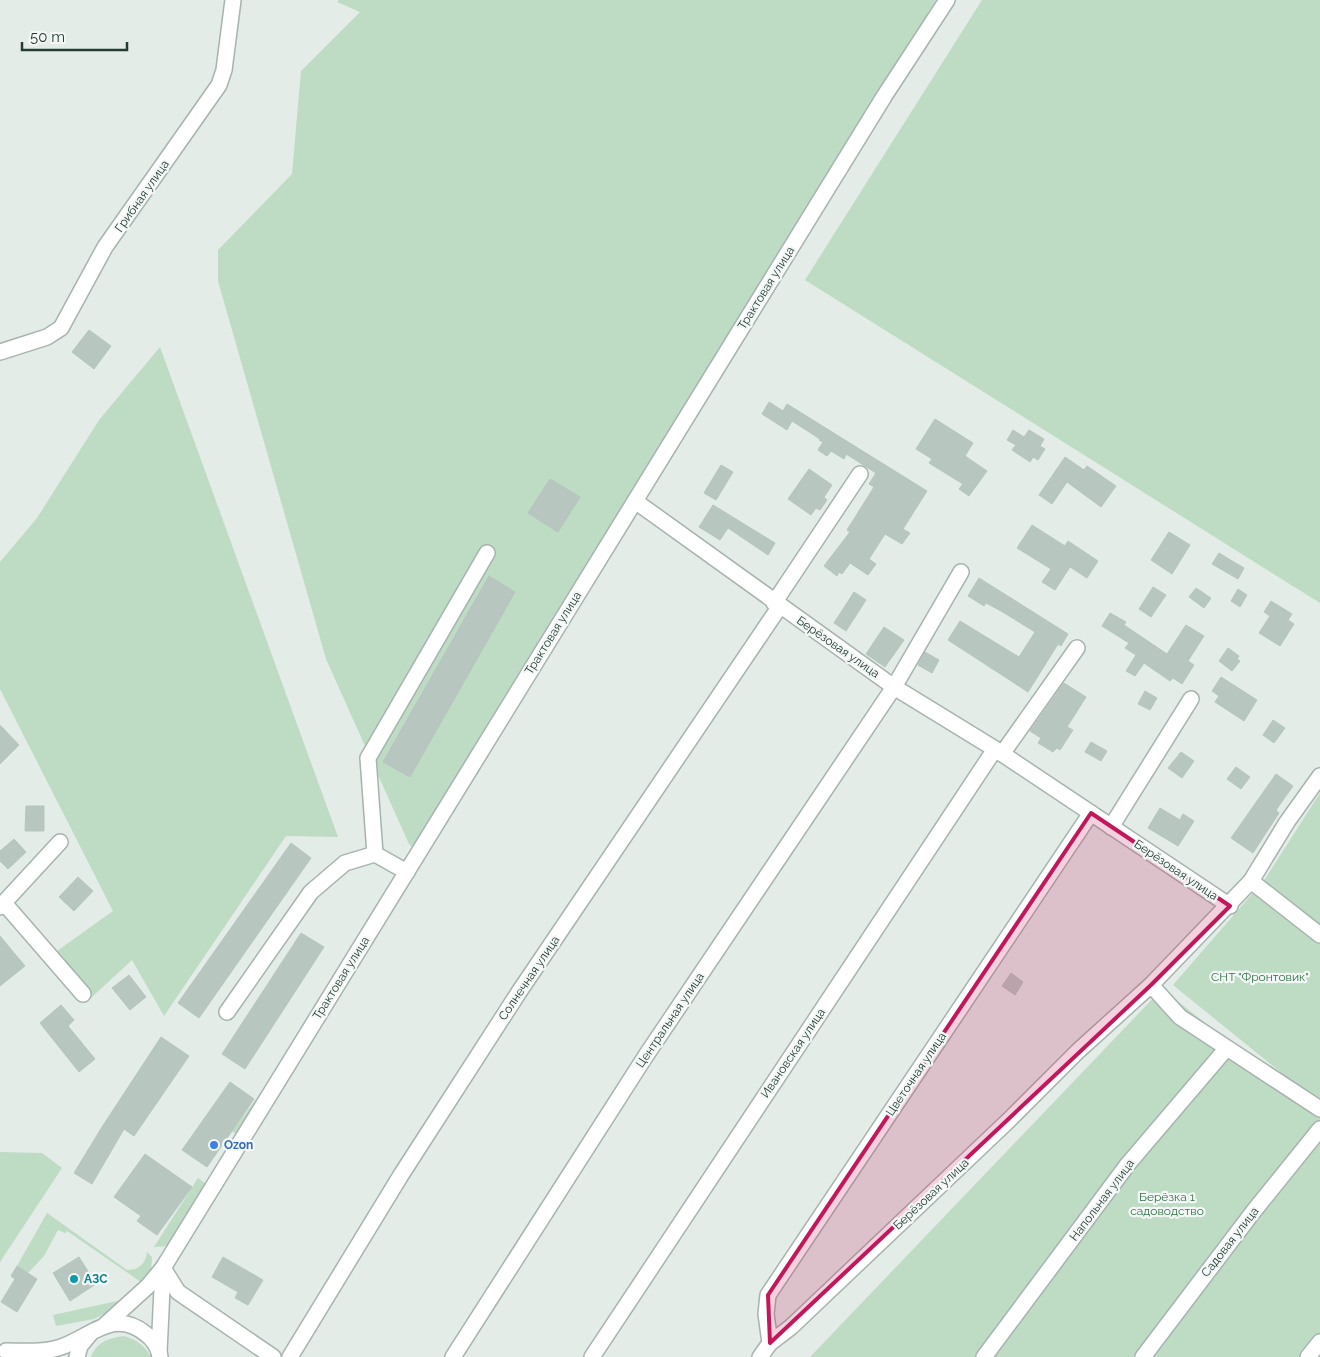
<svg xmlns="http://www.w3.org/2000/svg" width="1320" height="1357" viewBox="0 0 1320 1357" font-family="Raleway,sans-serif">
  <rect width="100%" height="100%" fill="#e3ece7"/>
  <g fill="#bedbc4">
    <path d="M339 0H936L417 853 409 844 326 659 218 281V250L292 174 301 71 360 12 337 2Z"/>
    <path d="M982 0H1320V603L805 280Z"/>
    <path d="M160 347 338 837 286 836 164 1016 132 960 92 997 57 951 113 911 0 689V562L37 518 99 420Z"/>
    <path d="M1320 793V1104L1173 985 1265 879Z"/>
    <path d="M1162 989 1320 1113V1357H810Z"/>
    <path d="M260 1094H264L241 1138 232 1131Z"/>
    <path d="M0 1152 42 1153 62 1168 0 1262Z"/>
    <path d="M198 1178 210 1187 169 1246 154 1247Z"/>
    <path d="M47 1213 127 1270C138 1270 146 1264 147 1252L152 1257 151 1273 141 1282 67 1231 65 1233 58 1230 44 1256 28 1273 17 1266Z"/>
    <path d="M117 1301 121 1305 94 1319 56 1326 53 1315Z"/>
    <path d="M124 1336C137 1340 144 1345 151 1357H91C96 1342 109 1338 124 1336Z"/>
  </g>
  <g fill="#b8c6c0" stroke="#b6c5be">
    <path d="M89 330 111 346 94 369 72 352Z"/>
    <path d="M769 402 783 411 787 404 927 491 903 529 910 533 902 544 885 534 869 559 876 564 868 575 850 563 842 574 839 572 837 576 824 566 850 532 847 530 874 487 869 484 876 473 846 454 844 459 831 451 827 456 818 450 823 442 819 440 820 439 792 421 787 430 762 414Z"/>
    <path d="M935 419 973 443 965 456 987 471 969 496 959 489 963 484 929 463 932 459 916 449Z"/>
    <path d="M1013 430 1024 437 1029 430 1044 439 1040 446 1045 449 1038 460 1033 457 1030 462 1012 450 1016 445 1007 440Z"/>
    <path d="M1065 457 1084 470 1087 466 1116 486 1101 507 1067 482 1052 504 1039 495Z"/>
    <path d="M721 465 733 472 716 500 704 493Z"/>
    <path d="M809 469 832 485 824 497 827 500 820 510 816 508 811 515 788 499Z"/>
    <path d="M550 479 580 497 558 532 528 513Z"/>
    <path d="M713 505 775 543 768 555 728 528 720 540 699 527Z"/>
    <path d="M1032 525 1065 546 1068 541 1098 561 1087 578 1070 567 1055 590 1042 582 1051 569 1017 548Z"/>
    <path d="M1169 532 1190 545 1172 574 1151 560Z"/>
    <path d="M1219 553 1244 568 1238 579 1212 564Z"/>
    <path d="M489 576 515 592 410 777 383 762Z"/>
    <path d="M979 578 1068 634 1061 646 1058 644 1028 692 948 640 960 621 1019 657 1035 632 1001 611 986 603 984 606 968 596Z"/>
    <path d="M1153 587 1166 595 1151 617 1139 609Z"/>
    <path d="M1196 588 1211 598 1204 608 1189 597Z"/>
    <path d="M1238 589 1247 595 1240 607 1231 601Z"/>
    <path d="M854 592 866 600 846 631 834 623Z"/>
    <path d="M1271 601 1292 614 1288 620 1294 624 1280 646 1259 633 1270 616 1264 612Z"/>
    <path d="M1110 613 1126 622 1124 625 1167 654 1186 625 1204 636 1188 661 1194 665 1182 684 1173 678 1170 681 1144 663 1135 676 1126 671 1136 655 1125 648 1129 643 1102 626Z"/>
    <path d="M884 627 904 640 885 667 866 654Z"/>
    <path d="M1228 648 1239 656 1237 659 1240 661 1232 671 1219 661Z"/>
    <path d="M925 652 939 660 932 673 918 665Z"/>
    <path d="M1221 677 1257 700 1244 721 1215 702 1219 696 1212 691Z"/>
    <path d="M1064 683 1086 697 1067 727 1073 730 1060 750 1057 748 1053 752 1038 743 1041 738 1030 731Z"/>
    <path d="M1145 691 1157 698 1150 710 1138 704Z"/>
    <path d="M1273 720 1285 728 1274 743 1263 735Z"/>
    <path d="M0 725 19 745 0 764Z"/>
    <path d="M1091 742 1107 751 1101 761 1085 752Z"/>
    <path d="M1181 752 1194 761 1182 778 1168 768Z"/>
    <path d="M1236 767 1250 777 1241 789 1227 779Z"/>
    <path d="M1276 774 1293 786 1276 810 1279 813 1253 853 1231 838Z"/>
    <path d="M26 806H44V831H25Z"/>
    <path d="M1160 808 1180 820 1183 814 1194 821 1178 846 1148 828Z"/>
    <path d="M14 839 26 852 8 869 0 861V851Z"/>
    <path d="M291 843 311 858 199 1018 178 1003Z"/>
    <path d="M78 877 93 891 74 911 59 897Z"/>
    <path d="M301 933 324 947 245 1069 222 1054Z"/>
    <path d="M0 936 25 966 0 986Z"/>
    <path d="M1011 973 1023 982 1015 995 1002 986Z"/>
    <path d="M129 975 146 997 130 1010 112 988Z"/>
    <path d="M61 1005 74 1020 68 1026 95 1059 79 1072 40 1023Z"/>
    <path d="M161 1037 189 1056 134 1136 124 1129 92 1184 74 1173 102 1127Z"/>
    <path d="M230 1082 254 1099 207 1167 182 1150Z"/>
    <path d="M145 1154 192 1187 157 1235 137 1221 141 1216 114 1197Z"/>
    <path d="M79 1257 96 1284 70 1301 53 1273Z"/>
    <path d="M223 1257 263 1280 248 1305 235 1298 238 1292 212 1277Z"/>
    <path d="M17 1266 37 1279 17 1312 1 1302 15 1279 11 1276Z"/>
  </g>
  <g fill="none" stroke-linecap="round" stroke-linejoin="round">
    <defs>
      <g id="minor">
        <path d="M0 352 47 337 61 328 105 247 219 85 224 70 233 0"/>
        <path d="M635 501 894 687 995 749 1230 906"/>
        <path d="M774 603 860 474"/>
        <path d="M1002 754 1077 648"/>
        <path d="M1320 776 1287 822 1251 881 1320 935"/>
        <path d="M1111 827 1191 699"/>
        <path d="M375 854 368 758 487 553"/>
        <path d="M4 903 83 994"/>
        <path d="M0 907 60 842"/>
        <path d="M1151 985 1180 1017 1320 1109"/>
        <path d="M227 1012 311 892 345 863 375 854 407 872"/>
        <path d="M163 1268 178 1292 273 1357"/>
        <path d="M105 1325 148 1286 163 1268 635 501 885 95 947 0"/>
        <path d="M770 1343 766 1314 768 1295 1091 813"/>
        <path d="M6 1351C24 1351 44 1353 61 1347 92 1336 114 1308 146 1334 153 1339 159 1348 160 1357"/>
        <path d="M159 1352 163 1268"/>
        <path d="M77 1357 80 1346 90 1334"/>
        <path d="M290 1357 401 1175 519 992 780 606"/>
        <path d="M453 1357 645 1057 894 687 961 572"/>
        <path d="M592 1357 995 749"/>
        <path d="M760 1357 770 1343 791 1327 1009 1120 1078 1051 1151 985 1251 881"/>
        <path d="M984 1357 1128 1164 1226 1049"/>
        <path d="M1143 1357 1253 1212 1320 1129"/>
        <path d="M1308 1357 1320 1342"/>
      </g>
    </defs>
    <use href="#minor" stroke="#a6b4ae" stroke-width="18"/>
    <use href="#minor" stroke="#fff" stroke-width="15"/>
  </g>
  <path fill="#c2185b" fill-opacity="0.2" stroke="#c2185b" stroke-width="4" stroke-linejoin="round" d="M1091 813 1230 906 1151 985 770 1343 768 1295Z"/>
  <circle fill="#3f7fe0" stroke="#f3f8f6" stroke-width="2" cx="214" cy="1145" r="5"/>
  <circle fill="#0f9aa8" stroke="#f3f8f6" stroke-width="2" cx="74" cy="1279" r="5"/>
  <g text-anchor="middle" stroke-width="4.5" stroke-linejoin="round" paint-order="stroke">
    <g font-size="12" fill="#243c34" stroke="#f3f8f6">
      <text transform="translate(142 196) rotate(-55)" y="4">Грибная улица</text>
      <text transform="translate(766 288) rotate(-58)" y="4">Трактовая улица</text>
      <text transform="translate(553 633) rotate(-58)" y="4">Трактовая улица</text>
      <text transform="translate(838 647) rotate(35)" y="4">Берёзовая улица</text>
      <text transform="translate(1176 870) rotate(34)" y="4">Берёзовая улица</text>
      <text transform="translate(341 978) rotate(-58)" y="4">Трактовая улица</text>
      <text transform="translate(529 978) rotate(-56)" y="4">Солнечная улица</text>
      <text transform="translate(670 1020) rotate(-56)" y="4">Центральная улица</text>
      <text transform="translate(793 1053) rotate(-56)" y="4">Ивановская улица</text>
      <text transform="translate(916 1074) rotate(-56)" y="4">Цветочная улица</text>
      <text transform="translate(931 1194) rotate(-43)" y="4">Берёзовая улица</text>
      <text transform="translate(1102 1200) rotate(-53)" y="4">Напольная улица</text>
      <text transform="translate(1230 1242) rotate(-52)" y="4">Садовая улица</text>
    </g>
    <g font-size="12" fill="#326f46" stroke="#f3f8f6">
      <text x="1260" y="981">СНТ "Фронтовик"</text>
      <text x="1167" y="1201">Берёзка 1<tspan x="1167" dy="14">садоводство</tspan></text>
    </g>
    <g font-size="12" font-weight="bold" fill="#366cbe" stroke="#f3f8f6" text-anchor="start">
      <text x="224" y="1149">Ozon</text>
    </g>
    <g font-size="12" font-weight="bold" fill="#0d838f" stroke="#f3f8f6" text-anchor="start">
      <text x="84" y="1283">АЗС</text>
    </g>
  </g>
  <path d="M22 42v8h105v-8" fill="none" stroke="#243c34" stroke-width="2.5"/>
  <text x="30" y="42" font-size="15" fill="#243c34" stroke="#f3f8f6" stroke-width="4" paint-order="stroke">50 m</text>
</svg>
